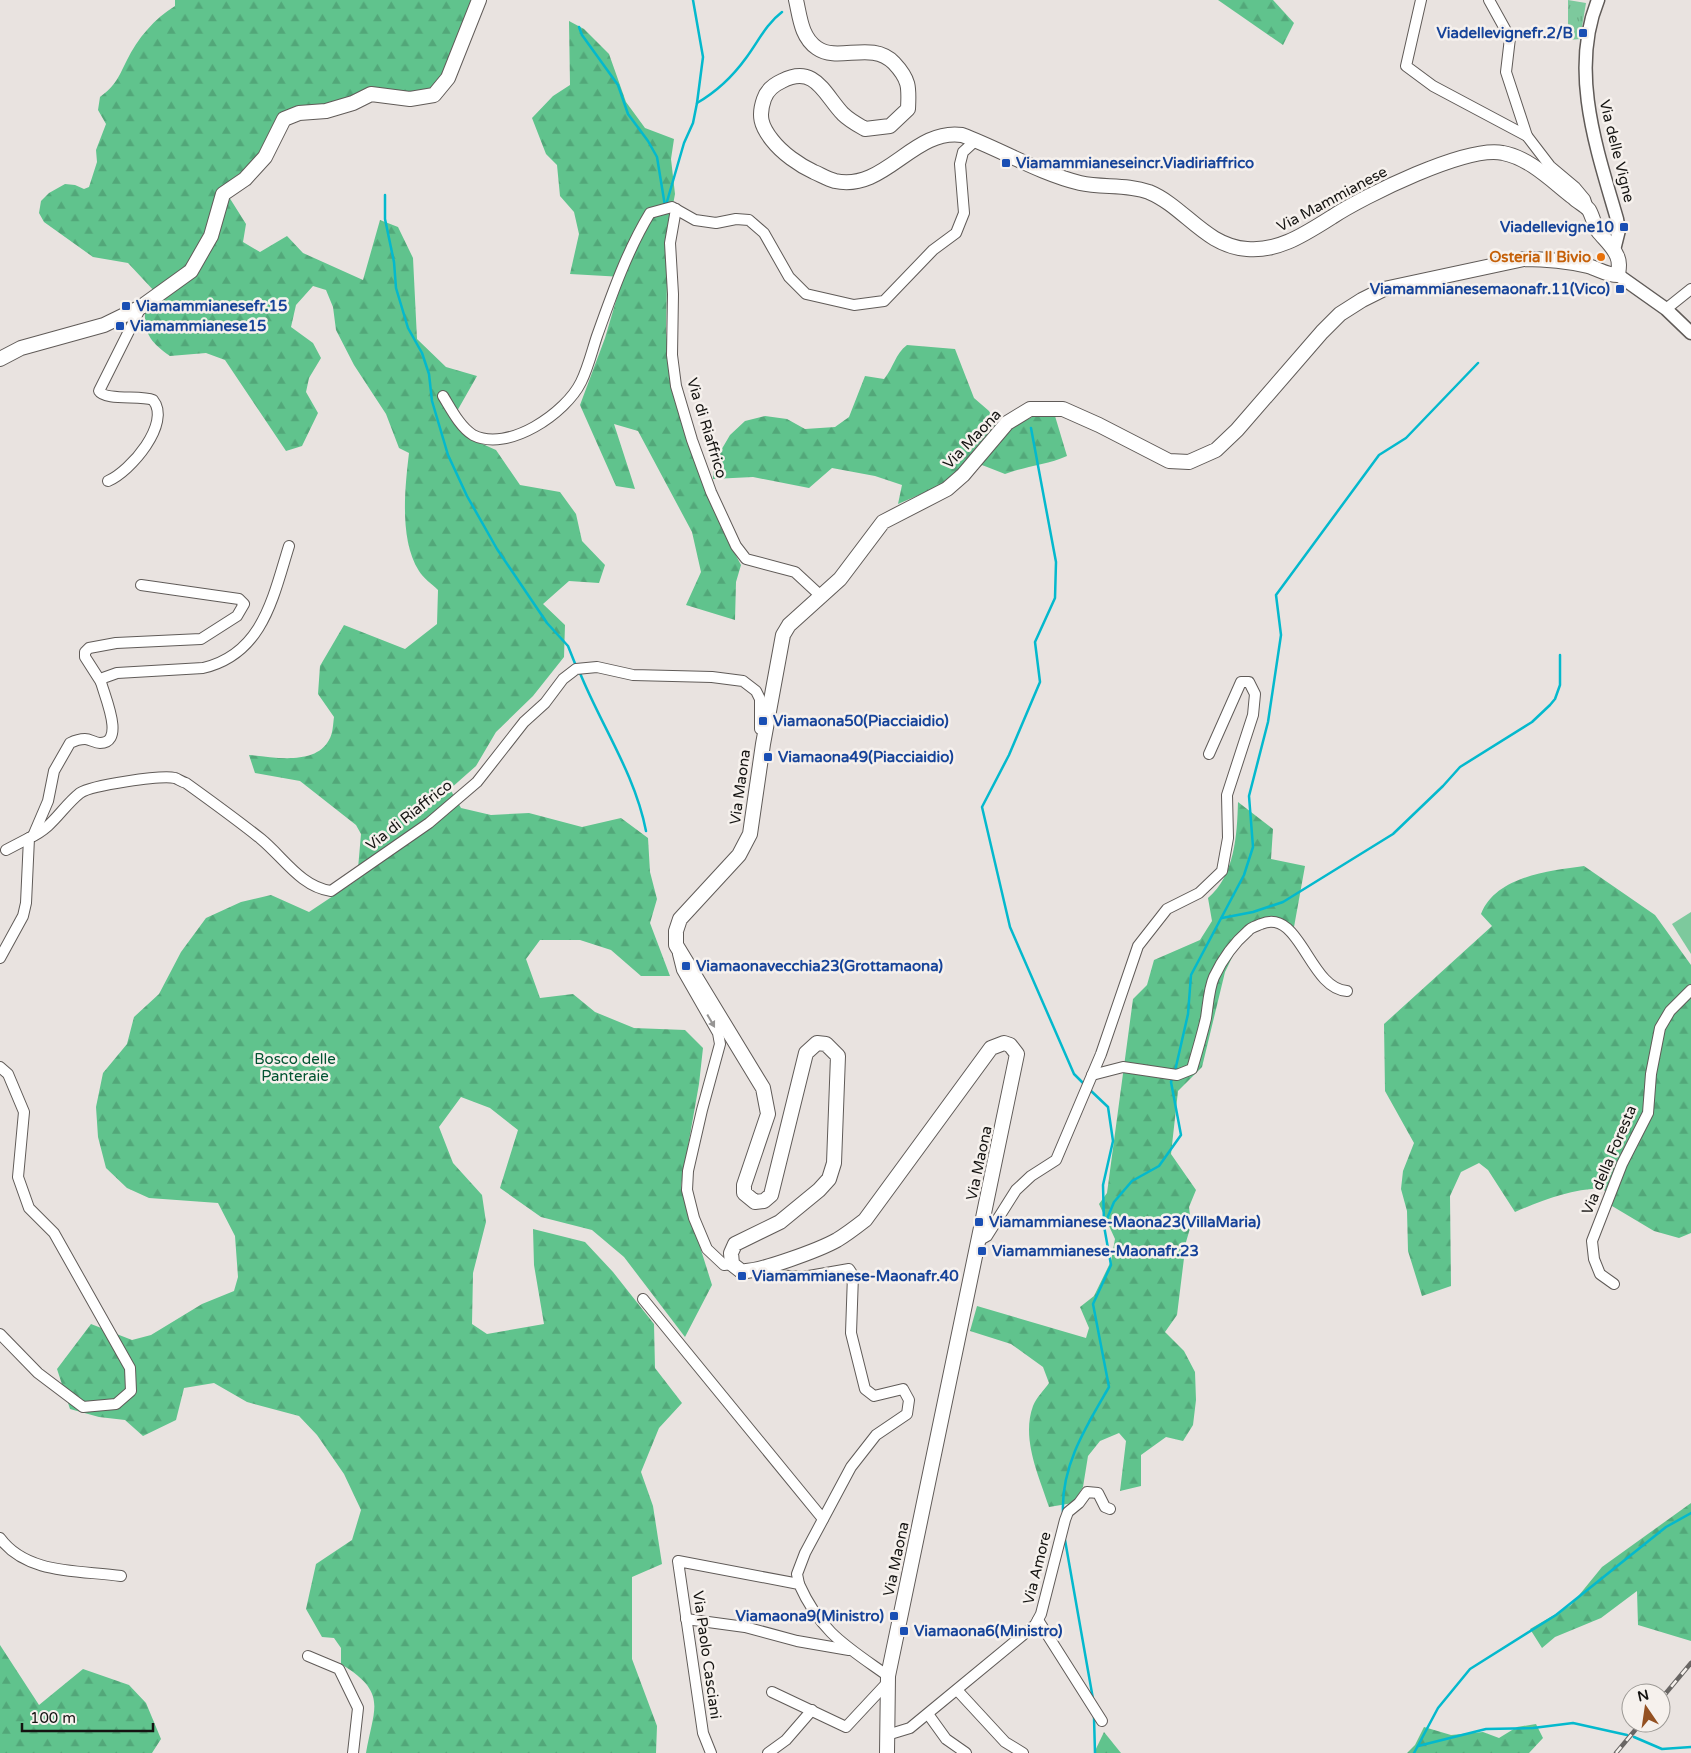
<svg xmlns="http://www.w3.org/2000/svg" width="1691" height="1753" viewBox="0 0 1691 1753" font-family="'Varela Round',sans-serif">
  <defs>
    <pattern id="forest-firs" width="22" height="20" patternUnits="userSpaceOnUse" patternTransform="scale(1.25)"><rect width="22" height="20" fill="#60c38d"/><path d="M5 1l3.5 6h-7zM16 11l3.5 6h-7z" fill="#52a779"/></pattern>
    <pattern id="park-tufts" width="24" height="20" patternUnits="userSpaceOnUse" patternTransform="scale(1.25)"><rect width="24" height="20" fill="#7dc99d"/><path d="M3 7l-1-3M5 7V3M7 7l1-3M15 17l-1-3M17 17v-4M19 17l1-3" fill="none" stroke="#6bac86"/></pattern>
  </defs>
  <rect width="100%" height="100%" fill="#e9e3e0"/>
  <g fill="url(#forest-firs)">
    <path d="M175 0H475L442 80 427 92 294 110 254 163 228 182 216 200 203 242 185 269 156 293 128 263 93 257 44 222 39 213 41 201 49 193 65 184 75 185 84 189 89 187 97 162 96 150 106 124 98 110 100 97C116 85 118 78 127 60 137 39 155 18 175 6Z"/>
    <path d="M1218 0H1273L1294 23 1283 45Z"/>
    <path d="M569 21 584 29 609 54 626 102 645 128 674 139 671 159 675 194 668 231 666 331 670 374 675 402 690 447 722 529 741 565 736 582 735 620 686 605 701 572 692 532 638 431 614 424 635 489 616 486 580 405 605 338 623 277 570 274 579 234 574 212 560 196 557 165 546 154 532 118 553 96 570 85Z"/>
    <path d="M229 197 246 224 243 242 260 252 287 236 303 253 363 280 380 220 398 227 413 258 417 339 446 367 477 376 452 420 469 438 496 450 520 485 560 492 576 514 582 541 605 565 599 583 569 581 543 604 565 625 564 657 533 696 496 732 476 766 450 789 461 808 491 815 529 813 582 827 621 818 648 838 650 872 657 899 650 923 670 976H641L611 950 580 940H540L526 959 540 998 573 994 595 1012 634 1028 685 1030 703 1048 699 1084 681 1186 712 1285 685 1337 624 1257 592 1230 541 1217 500 1188 518 1130 490 1108 461 1097 439 1127 453 1163 482 1195 486 1222 473 1273 472 1324 487 1334 544 1324 534 1265 533 1229 585 1242 613 1272 654 1324 655 1368 682 1403 659 1428 641 1472 653 1506 662 1564 632 1577V1659L657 1726 656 1753H366C374 1707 388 1693 341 1664V1648L334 1638 322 1637 306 1609 316 1564 352 1540 361 1510 344 1474 317 1435 299 1416 247 1402 214 1383 184 1388 176 1420 143 1436 125 1420 99 1417 70 1409 57 1369 91 1324 132 1340 151 1335 202 1304 234 1291 238 1277 235 1236 218 1203 149 1198 127 1188 106 1168 98 1137 96 1107 103 1073 127 1044 134 1017 159 994 181 952 206 918 241 902 271 895 309 912 357 880 361 834 356 825 300 781 255 773 249 755C273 757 315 766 329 740 333 734 333 724 334 717L318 694 320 666 344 625 405 649 437 624 438 590C432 584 423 578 419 571 399 540 405 487 409 453L399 448 386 414 354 365 336 330 333 307 326 290 313 286 296 305 291 327 313 343 321 358 309 378 306 392 318 413 302 446 286 451 225 360 206 353 170 356C151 342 144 335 145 310L197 270Z"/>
    <path d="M907 345 955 349 974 398 989 411 996 424 1014 426 1036 415 1055 416 1067 456C1047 465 1026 466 1005 474L982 465 974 471 898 504 902 485 875 476 832 468 809 488 753 477 713 479V464L730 435 745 421 765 416 787 419 805 429 835 427 849 417 865 376 884 379C894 367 895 354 907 345Z"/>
    <path d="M1238 802 1273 829 1271 859 1305 866 1294 927 1277 925 1258 929 1240 941 1225 972 1202 1067 1178 1091 1171 1154 1196 1190 1189 1207 1191 1225 1186 1242 1177 1315 1165 1332 1184 1351 1195 1372 1196 1400 1193 1425 1183 1441 1166 1437 1141 1455V1486L1120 1491 1126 1441 1119 1433 1100 1441 1088 1456 1083 1487 1073 1503 1049 1507C1039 1476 1021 1439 1033 1406 1036 1398 1044 1390 1049 1383L1043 1367 1011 1344 970 1331 977 1306 1086 1338 1089 1328 1080 1307 1094 1296 1111 1261 1115 1239 1099 1204 1107 1193 1133 999 1147 985 1154 960 1200 940 1212 921 1208 898C1235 875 1237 835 1238 802Z"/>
    <path d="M1584 866 1655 915 1691 965V1233L1679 1238 1654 1231 1612 1206 1608 1194 1602 1188C1569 1190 1545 1199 1515 1212L1488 1170 1479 1163 1461 1172 1450 1196 1451 1286 1422 1296 1408 1251 1407 1211 1401 1189 1403 1171 1414 1143 1385 1091 1384 1024 1492 926 1481 914C1496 876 1549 871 1584 866Z"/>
    <path d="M1691 1503V1641L1638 1625 1637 1591 1601 1618 1555 1637 1542 1648 1530 1629 1571 1605 1602 1567Z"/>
    <path d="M0 1645 39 1705 83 1669 129 1685 146 1703 161 1739 152 1753H0Z"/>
    <path d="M1536 1724 1543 1738 1529 1753H1407L1415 1745 1424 1727 1451 1735 1483 1732 1499 1738 1517 1727Z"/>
    <path d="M1104 1732 1121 1753H1094Z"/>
  </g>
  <path fill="url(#park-tufts)" d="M1568 0 1586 3 1580 39 1568 40Z"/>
  <path fill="#7dc99d" d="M1691 912V954L1672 924Z"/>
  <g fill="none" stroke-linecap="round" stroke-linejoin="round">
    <g stroke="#04b9cd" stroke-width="2.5">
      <path d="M579 27 582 35 618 85 628 114 648 141 657 157 665 206"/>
      <path d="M697 103C716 92 733 76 746 58 758 42 766 24 782 12"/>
      <path d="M385 195V219L394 262 396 288 408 328 422 353 429 374 432 401 448 455 467 496 497 549 547 623 568 646 576 666"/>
      <path d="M666 205 684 143 693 123 697 103 703 57 693 0"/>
      <path d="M1031 428 1056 562 1055 598 1035 642 1040 682 1009 755 982 807 1010 927 1074 1074 1085 1085"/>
      <path d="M580 673C601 725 635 774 646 831"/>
      <path d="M1222 918 1253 912 1283 902 1393 834 1443 786 1460 767 1532 722 1550 705 1555 699 1560 685V655"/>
      <path d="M1175 1071 1188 1014 1191 975 1244 875 1253 847 1249 796 1268 722 1281 635 1276 595 1379 455 1406 438 1478 363"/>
      <path d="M1089 1089 1108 1107 1113 1141 1103 1185 1104 1224"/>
      <path d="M1063 1512C1061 1465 1087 1425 1109 1387L1093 1304 1111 1265 1104 1226 1114 1202 1132 1181 1159 1166 1181 1135 1171 1082 1173 1076"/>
      <path d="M1065 1540 1093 1699"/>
      <path d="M1094 1717 1095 1753"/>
      <path d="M1634 1737 1662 1749 1691 1747"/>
      <path d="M1418 1746 1486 1729 1533 1728 1573 1723 1627 1735"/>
      <path d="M1414 1753 1438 1708 1470 1669 1556 1615 1666 1527 1691 1513"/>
    </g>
    <defs>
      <g id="minor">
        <path d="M1421 0 1406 66 1433 86 1527 136 1550 166 1575 187 1585 199 1588 208"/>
        <path d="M1489 0 1510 38 1506 72 1527 136"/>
        <path d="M676 209 670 243 673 294 672 355 676 386 692 440 711 492 736 546 746 559 795 572 822 597"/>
        <path d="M1666 309 1691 289"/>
        <path d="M443 396C451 409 460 427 473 435 508 453 566 413 581 382 588 368 592 351 597 336 612 294 627 251 650 213L672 207 695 220 716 223 736 219 749 220 764 233 789 277 806 294 854 305 884 301 933 250 956 233 964 213 960 164 963 152 976 140"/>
        <path d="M108 481C130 472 172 423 153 400 141 395 105 401 99 391L141 307"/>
        <path d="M101 682 85 657V652L89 648 116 643 201 639 237 616 244 604 239 599 141 585"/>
        <path d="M33 836 48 801 54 771 70 743C74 741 80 739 85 739 90 739 95 743 100 743 126 743 104 695 101 682L103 678 117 673 203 668C263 654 273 597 289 546"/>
        <path d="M6 850 29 838"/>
        <path d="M678 954 682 970 718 1033 720 1044 702 1110 688 1171 687 1190 694 1218 707 1249 724 1265 732 1264"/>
        <path d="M0 958 23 916 26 903 29 838C54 827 61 808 80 793 92 785 161 775 175 778 178 779 182 782 186 783 211 801 236 819 261 839 283 857 301 887 331 891L429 823 477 782 524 722 545 703 563 679 576 669 597 667 633 675 712 677 743 681 756 691 760 699V729"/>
        <path d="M0 1067 8 1074 24 1112 18 1177 29 1208 54 1233 130 1368 131 1391 116 1404 83 1407 38 1373 0 1334"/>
        <path d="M1092 1075 1123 1067 1177 1075 1192 1069C1197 1052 1202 1035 1206 1018 1208 1005 1209 988 1214 977 1222 960 1234 943 1248 931 1251 927 1257 926 1261 924 1300 907 1309 989 1347 991"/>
        <path d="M980 1240 987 1236 1016 1190 1031 1176 1056 1160 1101 1054 1138 946 1167 909 1199 893 1222 871 1228 838 1227 795 1253 715 1255 694 1249 682H1241L1209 754"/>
        <path d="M758 1270 762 1274 803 1277 849 1269 853 1275 851 1333 865 1389 874 1396 903 1389 909 1400 907 1414 876 1435 851 1467 805 1553 797 1574 799 1584"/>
        <path d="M1614 1284 1600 1274 1594 1259 1592 1241 1622 1164 1648 1113 1651 1074 1660 1028 1670 1011 1691 990"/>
        <path d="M643 1299 823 1519"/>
        <path d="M0 1538C27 1575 80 1570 121 1576"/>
        <path d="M686 1619 745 1627 797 1641 849 1650"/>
        <path d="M1038 1620 1102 1721"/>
        <path d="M308 1656 339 1669 358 1708 353 1753"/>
        <path d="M957 1690 1005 1742 1023 1753"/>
        <path d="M772 1692 846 1727 887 1683"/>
        <path d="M928 1714 946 1739 966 1753"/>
        <path d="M887 1735 910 1728 1035 1625 1041 1614 1065 1520 1068 1512 1079 1503 1087 1492 1098 1493 1105 1507 1110 1509"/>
        <path d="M711 1753 703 1733 678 1561 799 1584C821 1633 846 1646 888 1676"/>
        <path d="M768 1753 786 1740 812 1710"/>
      </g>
      <g id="tertiary">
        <path d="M1598 0C1569 71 1597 150 1617 219L1619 230 1614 250"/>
        <path d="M1618 275 1666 309 1691 333"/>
      </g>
      <g id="secondary">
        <path d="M796 0C800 17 801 37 817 48 838 63 872 40 894 63 910 80 909 88 908 109L890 126 865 129C858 125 849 120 843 114 824 94 815 64 782 81 773 85 767 90 764 99 758 116 761 126 772 140 782 153 799 165 814 172 821 175 828 179 835 181 885 192 913 128 962 135 1002 150 1039 173 1080 183 1102 188 1127 184 1149 192 1185 207 1205 246 1247 249 1279 252 1306 233 1332 217 1364 196 1467 145 1503 153 1530 158 1553 182 1574 198 1578 202 1586 206 1589 210 1593 217 1594 225 1598 231 1604 239 1613 246 1617 256 1620 262 1619 268 1618 275 1606 275 1599 269 1588 266 1567 261 1546 259 1524 259L1384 289 1362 300 1340 314 1322 332 1237 430 1216 450 1189 462 1169 461 1099 425 1063 409H1030L1007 423 963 475 947 489 883 522 840 579 789 625 783 635 763 744 750 834 739 855 680 919 676 931V945L763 1088 768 1114 744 1185V1193L755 1202 764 1201 771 1195 806 1053 817 1043 826 1044 838 1056 834 1163 829 1179 819 1190 780 1222 735 1244 731 1253 732 1264 741 1271C758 1273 821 1249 837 1240 847 1234 856 1227 865 1220L991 1048 1004 1043 1010 1045 1017 1054 888 1676 887 1753"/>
        <path d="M0 359 21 348 104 325 141 307 191 271 211 236 223 194 245 179 265 157 284 119 299 113 326 111 353 103 371 94 410 99 434 95 448 78 479 0"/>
      </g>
    </defs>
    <use href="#minor" stroke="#605b58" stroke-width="12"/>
    <use href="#tertiary" stroke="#605b58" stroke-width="15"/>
    <use href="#secondary" stroke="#605b58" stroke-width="16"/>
    <use href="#minor" stroke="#fff" stroke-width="10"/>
    <use href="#tertiary" stroke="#fff" stroke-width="12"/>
    <use href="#secondary" stroke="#fff" stroke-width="14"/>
    <defs>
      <g id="rail">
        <path d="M1661 1699 1691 1663"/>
        <path d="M1616 1753 1641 1723"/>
      </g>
    </defs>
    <use href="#rail" stroke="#696664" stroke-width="4.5"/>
    <use href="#rail" stroke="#f6f1ed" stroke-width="2.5" stroke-dasharray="8" stroke-linecap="butt"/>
  </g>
  <defs><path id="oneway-solid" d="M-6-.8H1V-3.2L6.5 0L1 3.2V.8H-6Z" transform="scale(1.25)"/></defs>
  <use fill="#969594" href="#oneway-solid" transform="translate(711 1021) rotate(60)"/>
  <g fill="#1a4fb4" stroke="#f6f1ed" stroke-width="2">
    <rect x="1578" y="28" width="10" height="10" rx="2.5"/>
    <rect x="1001" y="158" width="10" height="10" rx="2.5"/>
    <rect x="1619" y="222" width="10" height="10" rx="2.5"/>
    <rect x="1615" y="284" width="10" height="10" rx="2.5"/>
    <rect x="121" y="301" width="10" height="10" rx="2.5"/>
    <rect x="115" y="321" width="10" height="10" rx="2.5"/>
    <rect x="758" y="716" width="10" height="10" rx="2.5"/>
    <rect x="763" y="752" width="10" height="10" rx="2.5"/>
    <rect x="681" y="961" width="10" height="10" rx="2.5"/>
    <rect x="974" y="1217" width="10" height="10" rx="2.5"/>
    <rect x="977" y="1246" width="10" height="10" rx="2.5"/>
    <rect x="737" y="1271" width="10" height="10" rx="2.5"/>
    <rect x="889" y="1611" width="10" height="10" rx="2.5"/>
    <rect x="899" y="1626" width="10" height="10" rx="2.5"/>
  </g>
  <circle fill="#e8710a" stroke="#f6f1ed" stroke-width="2" cx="1601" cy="257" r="5"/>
  <g text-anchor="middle" stroke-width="5" stroke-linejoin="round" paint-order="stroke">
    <g font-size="15" font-weight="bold" fill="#164399" stroke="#f6f1ed" text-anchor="start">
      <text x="1573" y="38" text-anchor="end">Viadellevignefr.2/B</text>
      <text x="1016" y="168">Viamammianeseincr.Viadiriaffrico</text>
      <text x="1614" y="232" text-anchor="end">Viadellevigne10</text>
      <text x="1610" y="294" text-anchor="end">Viamammianesemaonafr.11(Vico)</text>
      <text x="136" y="311">Viamammianesefr.15</text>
      <text x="130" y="331">Viamammianese15</text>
      <text x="773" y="726">Viamaona50(Piacciaidio)</text>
      <text x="778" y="762">Viamaona49(Piacciaidio)</text>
      <text x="696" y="971">Viamaonavecchia23(Grottamaona)</text>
      <text x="989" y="1227">Viamammianese-Maona23(VillaMaria)</text>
      <text x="992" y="1256">Viamammianese-Maonafr.23</text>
      <text x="752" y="1281">Viamammianese-Maonafr.40</text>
      <text x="884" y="1621" text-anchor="end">Viamaona9(Ministro)</text>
      <text x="914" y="1636">Viamaona6(Ministro)</text>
    </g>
    <g font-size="15" fill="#151412" stroke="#f6f1ed">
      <text transform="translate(1617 151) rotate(76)" y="5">Via delle Vigne</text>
      <text transform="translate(1332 199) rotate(-28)" y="5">Via Mammianese</text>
      <text transform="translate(707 428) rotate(73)" y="5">Via di Riaffrico</text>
      <text transform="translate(972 439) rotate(-46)" y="5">Via Maona</text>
      <text transform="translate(740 787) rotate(-82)" y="5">Via Maona</text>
      <text transform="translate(409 815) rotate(-38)" y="5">Via di Riaffrico</text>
      <text transform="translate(1609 1160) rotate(-67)" y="5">Via della Foresta</text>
      <text transform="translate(979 1163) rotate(-78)" y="5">Via Maona</text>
      <text transform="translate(896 1559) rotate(-78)" y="5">Via Maona</text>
      <text transform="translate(1037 1568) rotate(-76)" y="5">Via Amore</text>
      <text transform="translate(707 1655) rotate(82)" y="5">Via Paolo Casciani</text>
    </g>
    <g font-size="15" font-weight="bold" fill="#c56008" stroke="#f6f1ed" text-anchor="end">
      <text x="1591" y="262">Osteria Il Bivio</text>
    </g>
    <g font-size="15" fill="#005331" stroke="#f6f1ed">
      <text x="295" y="1064">Bosco delle<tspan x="295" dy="17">Panteraie</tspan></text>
    </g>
  </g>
  <g transform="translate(1646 1708) rotate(347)"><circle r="24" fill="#f6f1ed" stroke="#9c9995"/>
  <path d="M0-4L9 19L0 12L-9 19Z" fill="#945122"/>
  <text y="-8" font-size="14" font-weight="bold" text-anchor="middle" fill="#151412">N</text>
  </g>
  <path d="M22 1723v8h131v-8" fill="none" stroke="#151412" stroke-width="2.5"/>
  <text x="30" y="1723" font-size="15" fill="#151412" stroke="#f6f1ed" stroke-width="4" paint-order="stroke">100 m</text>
</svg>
